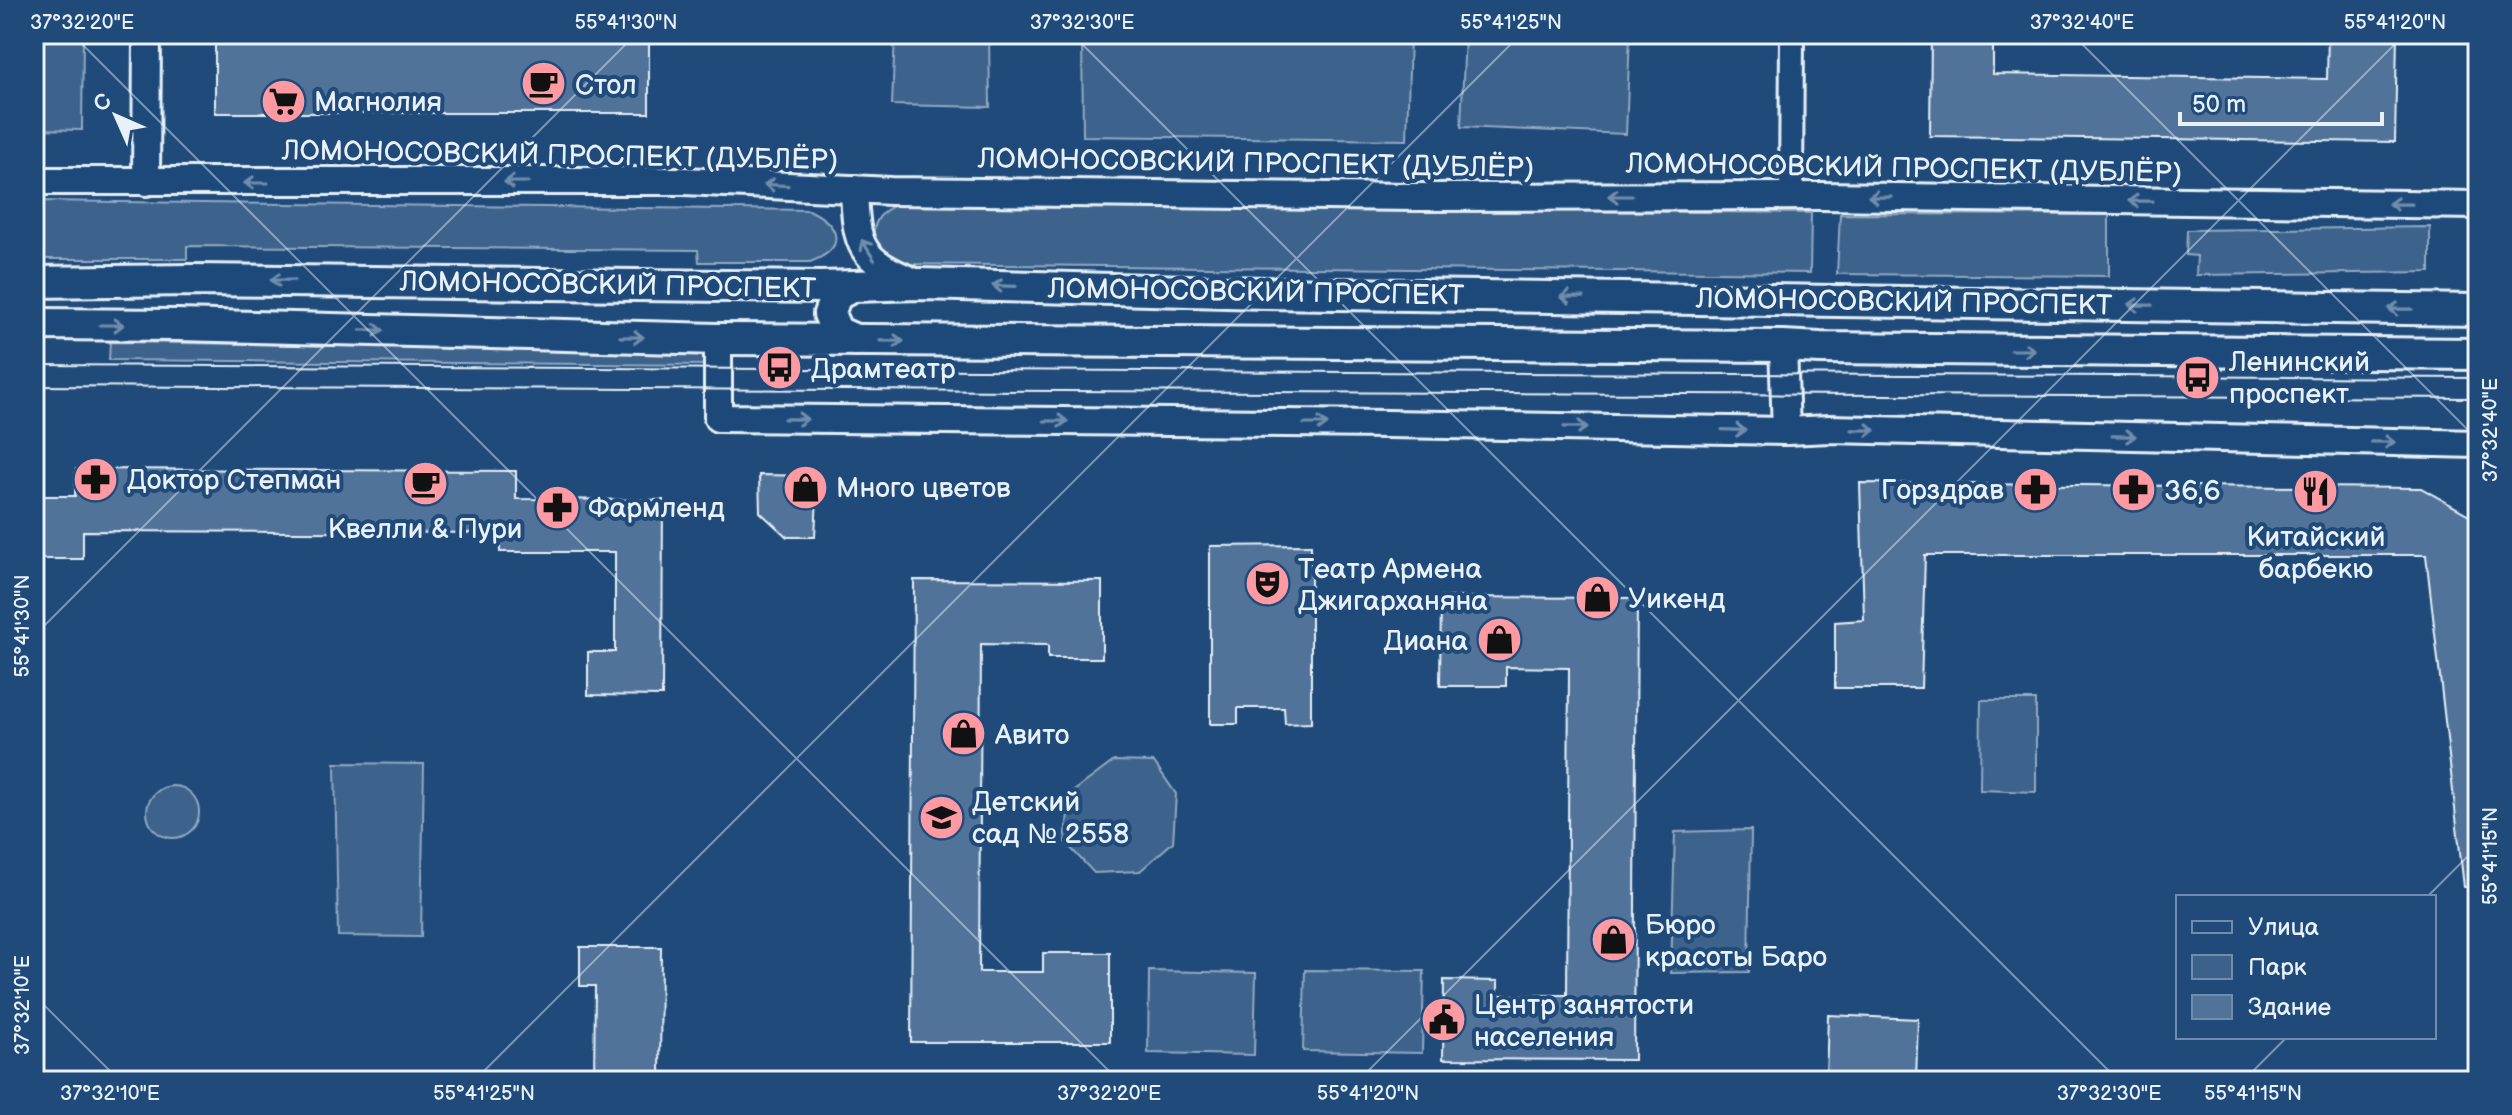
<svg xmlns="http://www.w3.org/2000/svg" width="2512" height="1115" viewBox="0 0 2512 1115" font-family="'Balsamiq Sans',sans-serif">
  <rect width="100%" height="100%" fill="#1f4a7a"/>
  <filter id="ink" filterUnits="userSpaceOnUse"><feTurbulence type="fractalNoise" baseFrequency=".0125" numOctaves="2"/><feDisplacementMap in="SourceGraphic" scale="16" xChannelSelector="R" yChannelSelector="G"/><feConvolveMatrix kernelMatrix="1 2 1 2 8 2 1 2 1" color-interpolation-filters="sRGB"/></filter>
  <g filter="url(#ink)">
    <g fill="#3c628c" stroke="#92aac2" stroke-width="2">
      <path d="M34 34H83L82 130 34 129Z"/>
      <path d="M895 34H989L990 107 892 105Z"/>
      <path d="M1082 34H1410L1407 140 1083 136Z"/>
      <path d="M1465 34H1630L1626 134 1461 127Z"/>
      <path d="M34 201 809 210C840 225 848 248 810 262H699L698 250 187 246V259H34Z"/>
      <path d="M897 205 1811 213 1810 273 898 264C867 255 865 215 897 205Z"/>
      <path d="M1840 214 2109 215V276L1837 274Z"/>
      <path d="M2430 227V272L2196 275 2197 256 2186 255 2187 230Z"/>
      <path d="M110 342 713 351 712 365 109 360Z"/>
      <path d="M1981 700H2036V792L1980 790Z"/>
      <path d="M1114 761 1154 762 1176 794 1173 842 1140 871 1094 873 1065 842 1070 794Z"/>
      <path d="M335 763 424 764 421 937 338 936Z"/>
      <circle cx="173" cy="812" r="26"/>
      <path d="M1751 830 1749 972 1671 973 1675 832Z"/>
      <path d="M1305 970 1424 971 1422 1053 1303 1051Z"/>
      <path d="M1149 971 1256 973 1254 1055 1148 1053Z"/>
    </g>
    <g fill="#517399" stroke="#e8f1f8" stroke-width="2">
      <path d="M215 34H289V37L581 38V34H649V113H215Z"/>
      <path d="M1931 34H1993V74L2327 79 2328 34H2397L2395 142 1930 136Z"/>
      <path d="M76 469 516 471V499L663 500 662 696 588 695V652H615V552H500V533L83 531V559H34V496H75Z"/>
      <path d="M759 475 818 476 815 537H787L760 512Z"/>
      <path d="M1860 483 2421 488 2478 520V887H2464L2426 555H1925L1921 688H1835V622L1864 620Z"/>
      <path d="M1311 545V723L1285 724 1284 708H1238V724H1210V546Z"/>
      <path d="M914 580 1102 581V658H1048V645L981 644 979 972H1043V953H1110V1042H911Z"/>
      <path d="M1441 597 1637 598 1634 1060 1443 1059 1444 980 1498 981V995H1567L1569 668 1506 667V686H1440Z"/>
      <path d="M580 947H661L660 1081H594L595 986H580Z"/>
      <path d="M1828 1015 1918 1019 1916 1081H1856V1079L1826 1078Z"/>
    </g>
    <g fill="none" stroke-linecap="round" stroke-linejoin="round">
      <defs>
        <path id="minor" d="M1791 196 1792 34"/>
        <g id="tertiary">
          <path d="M34 181H684L891 191 1417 197 1821 196 2478 205"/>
          <path d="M146 182 147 34"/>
          <path d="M854 189C856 247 860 260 915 282"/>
          <path d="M718 339V418L1388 424 1786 431 1830 429 2478 444"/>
          <path d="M1783 346 1786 431"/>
        </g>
        <g id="secondary">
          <path d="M34 282 191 280 821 287 920 284 1265 293 2478 310"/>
          <path d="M853 286 836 295 829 314 837 332 855 340"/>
          <path d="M34 324 178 325 718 339 1783 346 1820 348 2478 354"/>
        </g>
      </defs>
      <use href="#minor" stroke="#e8f1f8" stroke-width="28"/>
      <use href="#tertiary" stroke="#e8f1f8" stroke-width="32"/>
      <use href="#secondary" stroke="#e8f1f8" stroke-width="36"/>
      <use href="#minor" stroke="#1f4a7a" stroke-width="22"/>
      <use href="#tertiary" stroke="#1f4a7a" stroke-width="26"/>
      <use href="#secondary" stroke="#1f4a7a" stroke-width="30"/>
      <g stroke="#e8f1f8" stroke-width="2">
        <path d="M34 365 2478 378"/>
        <path d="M34 386 2478 398"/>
      </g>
    </g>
    <defs><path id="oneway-shaft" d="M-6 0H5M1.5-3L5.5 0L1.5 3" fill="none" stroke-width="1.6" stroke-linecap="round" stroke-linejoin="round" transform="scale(2)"/></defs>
    <g stroke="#6f8dac">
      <use href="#oneway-shaft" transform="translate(516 182) rotate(180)"/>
      <use href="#oneway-shaft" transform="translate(256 183) rotate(180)"/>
      <use href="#oneway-shaft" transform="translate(776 185) rotate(-177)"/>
      <use href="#oneway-shaft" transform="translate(1620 196) rotate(180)"/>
      <use href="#oneway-shaft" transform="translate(1880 197) rotate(-179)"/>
      <use href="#oneway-shaft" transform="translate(2140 201) rotate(-179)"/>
      <use href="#oneway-shaft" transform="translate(2400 204) rotate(-179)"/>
      <use href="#oneway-shaft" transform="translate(868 250) rotate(-122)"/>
      <use href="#oneway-shaft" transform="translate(282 280) rotate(-179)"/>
      <use href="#oneway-shaft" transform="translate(1004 286) rotate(-178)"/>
      <use href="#oneway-shaft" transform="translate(1572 297) rotate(-179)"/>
      <use href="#oneway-shaft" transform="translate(2140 305) rotate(-179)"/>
      <use href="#oneway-shaft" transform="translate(2400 309) rotate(-179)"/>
      <use href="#oneway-shaft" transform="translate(112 325)"/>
      <use href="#oneway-shaft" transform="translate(372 330) rotate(1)"/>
      <use href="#oneway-shaft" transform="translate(632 337) rotate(1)"/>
      <use href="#oneway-shaft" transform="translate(892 341) rotate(1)"/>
      <use href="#oneway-shaft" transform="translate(2023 350)"/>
      <use href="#oneway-shaft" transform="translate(796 419) rotate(1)"/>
      <use href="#oneway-shaft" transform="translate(1056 421) rotate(1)"/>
      <use href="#oneway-shaft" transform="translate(1316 424)"/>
      <use href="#oneway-shaft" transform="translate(1576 427) rotate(1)"/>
      <use href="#oneway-shaft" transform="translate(1734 430) rotate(2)"/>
      <use href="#oneway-shaft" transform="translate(1864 430) rotate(1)"/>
      <use href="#oneway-shaft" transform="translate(2124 436) rotate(1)"/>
      <use href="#oneway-shaft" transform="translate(2383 442) rotate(1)"/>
    </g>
  </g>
  <path fill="none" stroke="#e8f1f8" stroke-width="2" stroke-opacity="0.45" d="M72 34 1119 1081M1072 34 2119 1081M2072 34 2478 440M34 636 636 34M2427 897 2478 846M34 995 120 1081M474 1081 1521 34M1358 1081 2405 34M2243 1081 2287 1037"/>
  <defs>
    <symbol id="cafe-disc" viewBox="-11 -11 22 22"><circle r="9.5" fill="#ff9aa2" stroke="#1f4a7a"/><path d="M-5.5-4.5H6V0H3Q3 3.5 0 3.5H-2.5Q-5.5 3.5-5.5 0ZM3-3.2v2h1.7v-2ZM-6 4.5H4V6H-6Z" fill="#111"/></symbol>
    <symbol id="supermarket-disc" viewBox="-11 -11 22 22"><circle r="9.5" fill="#ff9aa2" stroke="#1f4a7a"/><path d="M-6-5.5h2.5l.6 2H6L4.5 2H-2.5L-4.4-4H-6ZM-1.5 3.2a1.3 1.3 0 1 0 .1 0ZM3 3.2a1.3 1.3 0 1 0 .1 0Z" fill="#111"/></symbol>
    <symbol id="bus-disc" viewBox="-11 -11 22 22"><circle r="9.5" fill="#ff9aa2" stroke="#1f4a7a"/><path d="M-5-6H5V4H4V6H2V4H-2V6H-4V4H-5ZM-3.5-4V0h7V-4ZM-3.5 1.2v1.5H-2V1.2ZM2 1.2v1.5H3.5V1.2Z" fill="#111"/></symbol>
    <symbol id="pharmacy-disc" viewBox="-11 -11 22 22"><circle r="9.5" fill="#ff9aa2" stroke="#1f4a7a"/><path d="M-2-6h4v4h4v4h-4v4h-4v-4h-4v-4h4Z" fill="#111"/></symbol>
    <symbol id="shop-disc" viewBox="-11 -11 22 22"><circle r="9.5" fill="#ff9aa2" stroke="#1f4a7a"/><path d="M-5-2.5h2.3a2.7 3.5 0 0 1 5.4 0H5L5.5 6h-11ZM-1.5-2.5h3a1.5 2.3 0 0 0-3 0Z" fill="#111"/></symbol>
    <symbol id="restaurant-disc" viewBox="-11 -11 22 22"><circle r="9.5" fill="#ff9aa2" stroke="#1f4a7a"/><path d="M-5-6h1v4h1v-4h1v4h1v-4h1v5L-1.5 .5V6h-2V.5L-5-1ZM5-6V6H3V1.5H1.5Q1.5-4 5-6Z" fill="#111"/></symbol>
    <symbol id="theatre-disc" viewBox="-11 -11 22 22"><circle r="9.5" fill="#ff9aa2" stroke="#1f4a7a"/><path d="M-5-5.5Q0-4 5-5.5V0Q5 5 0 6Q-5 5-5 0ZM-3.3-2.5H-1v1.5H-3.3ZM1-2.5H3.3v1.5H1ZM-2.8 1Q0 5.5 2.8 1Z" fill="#111"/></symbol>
    <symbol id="school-disc" viewBox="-11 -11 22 22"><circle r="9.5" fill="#ff9aa2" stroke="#1f4a7a"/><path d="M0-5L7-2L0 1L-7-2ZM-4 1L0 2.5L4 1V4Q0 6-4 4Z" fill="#111"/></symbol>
    <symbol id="civic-disc" viewBox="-11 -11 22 22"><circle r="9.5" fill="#ff9aa2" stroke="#1f4a7a"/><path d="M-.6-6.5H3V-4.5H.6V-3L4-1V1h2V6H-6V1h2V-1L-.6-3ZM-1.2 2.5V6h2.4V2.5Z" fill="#111"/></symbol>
  </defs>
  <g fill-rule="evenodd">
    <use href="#cafe-disc" x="518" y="58" width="51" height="51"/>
    <use href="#supermarket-disc" x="258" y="76" width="51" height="51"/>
    <use href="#bus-disc" x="754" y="342" width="51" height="51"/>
    <use href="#bus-disc" x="2172" y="352" width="51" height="51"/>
    <use href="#pharmacy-disc" x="70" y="454" width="51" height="51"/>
    <use href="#cafe-disc" x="400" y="458" width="51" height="51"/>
    <use href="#shop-disc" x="780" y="462" width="51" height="51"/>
    <use href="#pharmacy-disc" x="2010" y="464" width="51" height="51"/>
    <use href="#pharmacy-disc" x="2108" y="464" width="51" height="51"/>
    <use href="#restaurant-disc" x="2290" y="466" width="51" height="51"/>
    <use href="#pharmacy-disc" x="532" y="482" width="51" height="51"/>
    <use href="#theatre-disc" x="1242" y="558" width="51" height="51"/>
    <use href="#shop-disc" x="1572" y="572" width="51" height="51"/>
    <use href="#shop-disc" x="1474" y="614" width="51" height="51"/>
    <use href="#shop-disc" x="938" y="708" width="51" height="51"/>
    <use href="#school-disc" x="916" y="792" width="51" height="51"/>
    <use href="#shop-disc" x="1588" y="914" width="51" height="51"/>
    <use href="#civic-disc" x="1418" y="994" width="51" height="51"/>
  </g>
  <g text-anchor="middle" stroke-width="8" stroke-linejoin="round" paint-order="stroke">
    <g font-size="28" fill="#e8f1f8" stroke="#1f4a7a" text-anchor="start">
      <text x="575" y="94">Стол</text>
      <text x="314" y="111">Магнолия</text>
      <text x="2229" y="371">Ленинский<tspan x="2229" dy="32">проспект</tspan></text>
      <text x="811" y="378">Драмтеатр</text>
      <text x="127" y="489">Доктор Степман</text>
      <text x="836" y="497">Много цветов</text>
      <text x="2004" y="499" text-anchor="end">Горздрав</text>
      <text x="2164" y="500">36,6</text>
      <text x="588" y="517">Фармленд</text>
      <text x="425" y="538" text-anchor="middle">Квелли &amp; Пури</text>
      <text x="2316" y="546" text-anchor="middle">Китайский<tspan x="2316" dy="32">барбекю</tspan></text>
      <text x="1298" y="578">Театр Армена<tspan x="1298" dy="32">Джигарханяна</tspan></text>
      <text x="1628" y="608">Уикенд</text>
      <text x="1468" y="650" text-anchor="end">Диана</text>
      <text x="995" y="744">Авито</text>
      <text x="972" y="811">Детский<tspan x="972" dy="32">сад № 2558</tspan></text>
      <text x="1645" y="934">Бюро<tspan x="1645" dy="32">красоты Баро</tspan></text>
      <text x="1474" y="1014">Центр занятости<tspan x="1474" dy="32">населения</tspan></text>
    </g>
    <g font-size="28" fill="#e8f1f8" stroke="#1f4a7a">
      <text transform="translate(560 154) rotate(1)" y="10">ЛОМОНОСОВСКИЙ ПРОСПЕКТ (ДУБЛЁР)</text>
      <text transform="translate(1256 162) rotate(1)" y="10">ЛОМОНОСОВСКИЙ ПРОСПЕКТ (ДУБЛЁР)</text>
      <text transform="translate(1904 167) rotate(1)" y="10">ЛОМОНОСОВСКИЙ ПРОСПЕКТ (ДУБЛЁР)</text>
      <text transform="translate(608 284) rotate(1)" y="10">ЛОМОНОСОВСКИЙ ПРОСПЕКТ</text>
      <text transform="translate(1256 291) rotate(1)" y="10">ЛОМОНОСОВСКИЙ ПРОСПЕКТ</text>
      <text transform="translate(1904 301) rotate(1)" y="10">ЛОМОНОСОВСКИЙ ПРОСПЕКТ</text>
    </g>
  </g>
  <rect width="2512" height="1115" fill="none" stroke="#1f4a7a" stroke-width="88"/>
  <rect x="2176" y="895" width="260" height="144" fill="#1f4a7a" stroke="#6f8dac" stroke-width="2"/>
  <rect x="2192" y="921" width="40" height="12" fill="#1f4a7a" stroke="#6f8dac" stroke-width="2"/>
  <text x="2248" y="935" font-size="24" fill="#e8f1f8">Улица</text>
  <rect x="2192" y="955" width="40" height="24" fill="#3c628c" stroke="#6f8dac" stroke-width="2"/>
  <text x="2248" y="975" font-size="24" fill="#e8f1f8">Парк</text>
  <rect x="2192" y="995" width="40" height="24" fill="#517399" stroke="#6f8dac" stroke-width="2"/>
  <text x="2248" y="1015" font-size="24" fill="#e8f1f8">Здание</text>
  <g transform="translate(116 116) rotate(315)" stroke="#1f4a7a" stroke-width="6" paint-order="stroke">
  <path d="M0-6L14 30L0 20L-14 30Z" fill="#e8f1f8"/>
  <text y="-12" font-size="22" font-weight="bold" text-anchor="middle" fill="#e8f1f8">С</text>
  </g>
  <path d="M2180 112v12h202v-12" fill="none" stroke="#e8f1f8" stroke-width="4"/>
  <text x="2192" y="112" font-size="24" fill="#e8f1f8" stroke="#1f4a7a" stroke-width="6" paint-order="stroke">50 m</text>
  <rect x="44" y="44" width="2424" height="1027" fill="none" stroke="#e8f1f8" stroke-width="3"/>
  <g font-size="20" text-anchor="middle" fill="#e8f1f8">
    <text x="82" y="29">37°32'20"E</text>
    <text x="626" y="29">55°41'30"N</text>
    <text x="1082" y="29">37°32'30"E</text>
    <text x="1511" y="29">55°41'25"N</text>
    <text x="2082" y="29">37°32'40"E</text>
    <text x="2395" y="29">55°41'20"N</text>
    <text transform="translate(2490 430) rotate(-90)" y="7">37°32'40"E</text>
    <text transform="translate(22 626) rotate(-90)" y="7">55°41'30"N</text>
    <text transform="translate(2490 856) rotate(-90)" y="7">55°41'15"N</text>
    <text transform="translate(22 1005) rotate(-90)" y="7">37°32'10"E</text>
    <text x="110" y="1100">37°32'10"E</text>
    <text x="484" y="1100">55°41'25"N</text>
    <text x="1109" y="1100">37°32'20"E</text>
    <text x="1368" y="1100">55°41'20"N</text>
    <text x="2109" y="1100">37°32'30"E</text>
    <text x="2253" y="1100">55°41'15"N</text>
  </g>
</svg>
